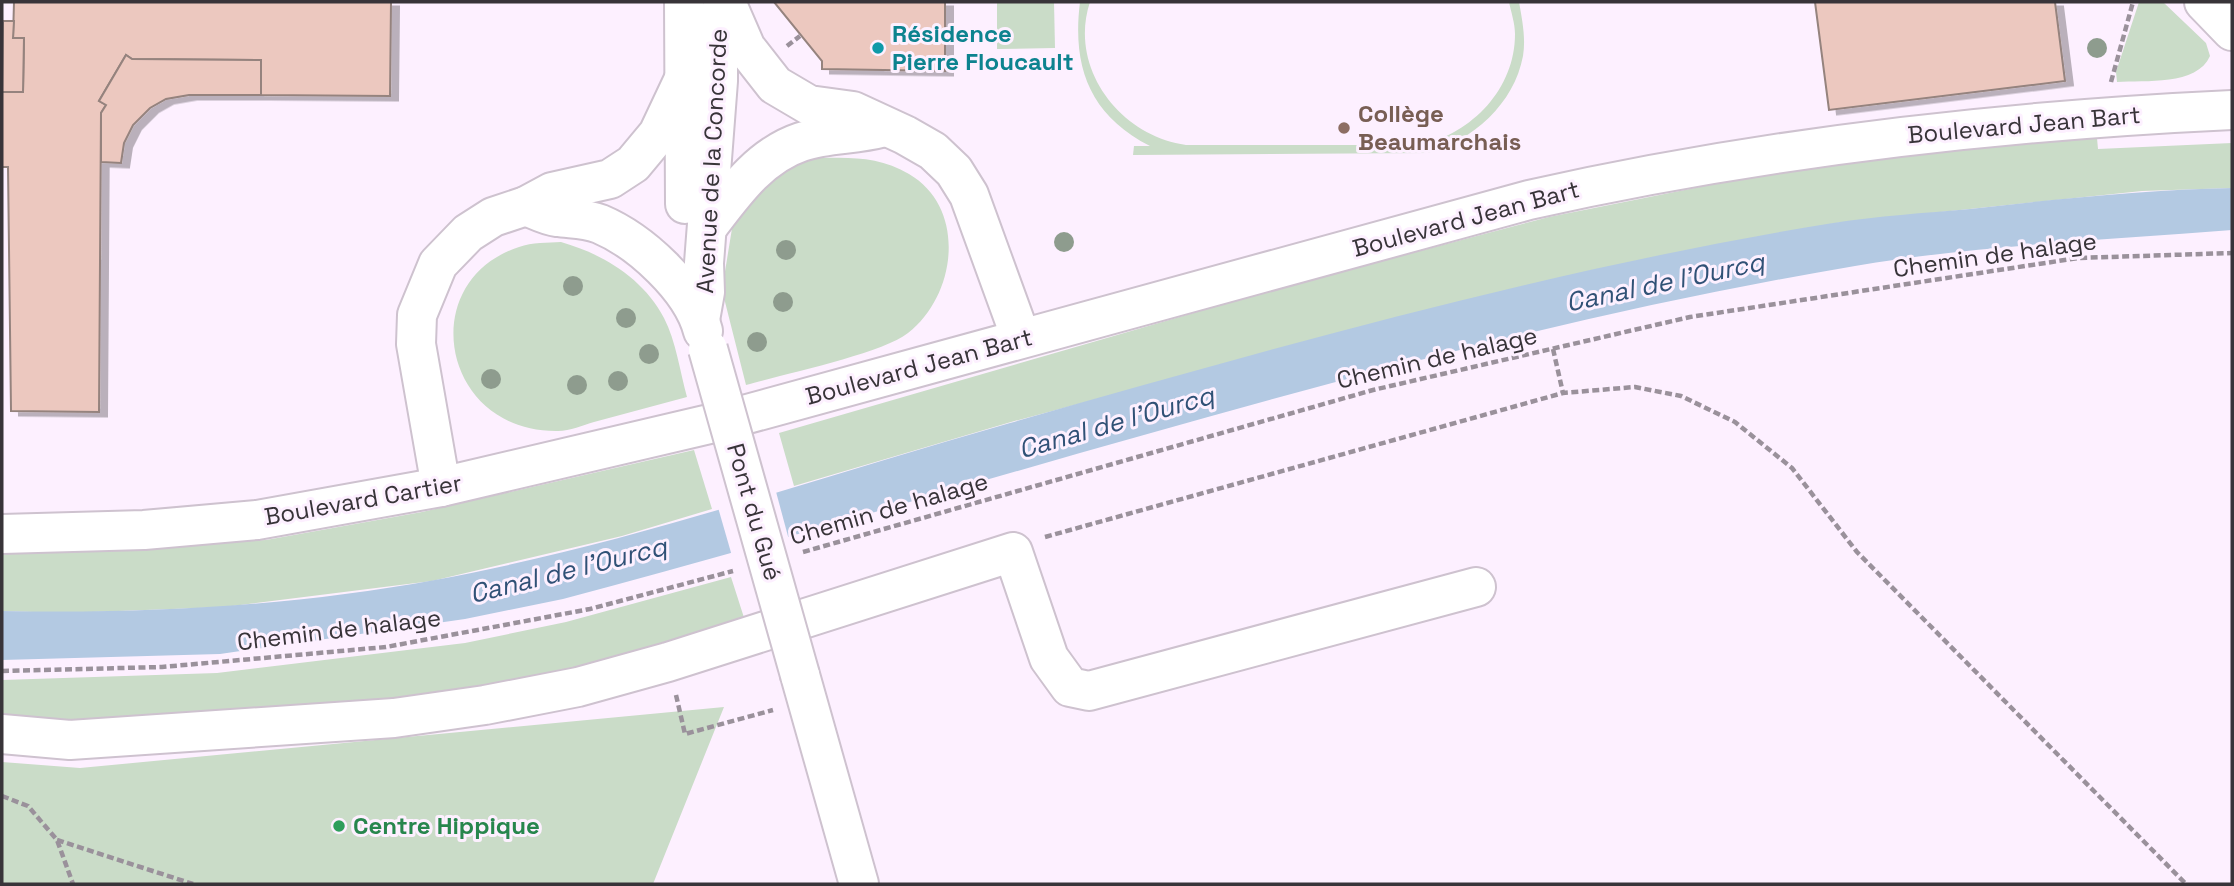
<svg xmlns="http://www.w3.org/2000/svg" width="2234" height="886" viewBox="0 0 2234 886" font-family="'Space Grotesk',sans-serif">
  <defs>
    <filter id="shadow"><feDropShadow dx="8" dy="4.5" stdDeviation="0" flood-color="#0004"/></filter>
  </defs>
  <rect width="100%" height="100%" fill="#fdf0ff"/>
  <g fill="#cadcc8">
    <path d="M997 2H1054L1055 48 997 49Z"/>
    <path d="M1080 2H1090C1068 68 1120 136 1186 145H1421C1472 133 1515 89 1515 34 1515 23 1511 12 1509 2H1519C1522 19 1526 38 1523 56 1514 104 1473 140 1428 153L1133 155 1134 146H1150C1089 115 1072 66 1080 2Z"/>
    <path d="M2139 2H2163L2206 43 2210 56C2197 86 2145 80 2117 82L2116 72Z"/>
    <path d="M2097 138 2098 149 2232 143V188L2142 191 1836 223 1593 270 1369 326 1011 422 794 486 779 433 1283 287 1549 217 1846 158 1991 143Z"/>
    <path d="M820 148 821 158C852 157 881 157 909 174 967 208 957 295 908 333 881 354 784 374 746 385L722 290 735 210 756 180Z"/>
    <path d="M561 242C603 254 643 278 664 318 676 341 680 372 687 397 656 405 625 414 594 422 583 425 570 431 558 431 441 433 414 281 519 247 532 242 548 243 561 242Z"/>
    <path d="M694 450 712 509 622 536 432 581 225 607 65 613 2 611V552L266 540 422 512Z"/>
    <path d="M731 577 747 627 557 683 298 719 37 723 2 720V680L217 673 465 643 566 622Z"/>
    <path d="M724 707 653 884H2V762L80 768Z"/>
  </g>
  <path fill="#b3c9e2" d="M2232 188V230C2107 240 1979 245 1855 266 1416 340 993 485 563 599L465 619 220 654 2 660V611C146 614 293 606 435 580 630 544 819 477 1010 423 1280 346 1555 268 1833 223 1878 216 1924 213 1970 209 2057 199 2144 190 2232 188Z"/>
  <path fill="#fdf0ff" d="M775 488 789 540 732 556 717 504Z"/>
  <g fill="#ecc8bf" stroke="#95837e" stroke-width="2" filter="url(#shadow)">
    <path d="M14 2H391L390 96 261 95V60L132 59 126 55 99 101 106 105 101 113 99 412 11 411 8 167H2V92H23L24 38H13Z"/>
    <path d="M774 2H945V71L822 69V61Z"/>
    <path d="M1815 2H2055L2065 81 1829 110Z"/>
    <path d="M3 21H14L13 38H24L23 92H2Z"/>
    <path d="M126 55 132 59 261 60V95H189L166 99 150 108 133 125 124 143 121 163 101 162V113L106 105 99 101Z"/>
  </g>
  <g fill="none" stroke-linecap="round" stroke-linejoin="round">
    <defs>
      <g id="minor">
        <path d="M684 2 685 204"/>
        <path d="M726 2 746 48 775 85 809 105 853 111 905 135 933 151 954 171 969 195 1021 338"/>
        <path d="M2204 2 2232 31"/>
        <path d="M526 206C536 210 547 216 557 217 572 219 585 218 600 224 640 241 692 288 703 331"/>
        <path d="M707 228C733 194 759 156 801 142 827 133 855 135 881 128"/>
        <path d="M700 320 705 292 704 263 718 81V25L723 2"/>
        <path d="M441 487 416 344 417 315 438 264 468 233 493 217 526 206 552 192 610 179 633 164 658 134 683 81"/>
        <path d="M2 534 144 530 257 520 441 487 718 422 1529 200C1761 148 1995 121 2232 110"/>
        <path d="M800 675 859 884"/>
        <path d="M2 734 70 740 394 718 485 705 578 687 668 662 1013 552 1049 658 1070 687 1089 691 1476 587"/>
      </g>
    </defs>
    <use href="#minor" stroke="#cec2cf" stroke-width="42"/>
    <g stroke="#9a919b" stroke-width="4.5" stroke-dasharray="7 3.5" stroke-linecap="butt">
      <path d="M787 46 800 36"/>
      <path d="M2111 82 2133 2"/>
      <path d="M1553 349 1563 393"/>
      <path d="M1045 537 1563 393 1635 387 1681 396 1735 422 1792 468 1857 552 2186 884"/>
      <path d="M803 552 1373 390 1690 317 2078 258 2232 253"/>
      <path d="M2 671 162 667 386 647 590 609 733 571"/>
      <path d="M676 695 685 734 773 710"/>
      <path d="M2 796 28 806 57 840 73 884"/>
      <path d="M57 840 193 884"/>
    </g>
    <use href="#minor" stroke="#fff" stroke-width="38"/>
    <defs>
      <path id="minor-bridge" d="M708 349 800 675"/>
    </defs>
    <use href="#minor-bridge" stroke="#cec2cf" stroke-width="42" stroke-linecap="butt"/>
    <use href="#minor-bridge" stroke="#fff" stroke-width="38"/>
  </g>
  <g fill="#8e9c8e">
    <circle cx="2097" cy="48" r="10"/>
    <circle cx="1064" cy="242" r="10"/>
    <circle cx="786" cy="250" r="10"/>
    <circle cx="573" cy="286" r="10"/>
    <circle cx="783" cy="302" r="10"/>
    <circle cx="626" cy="318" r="10"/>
    <circle cx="757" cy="342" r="10"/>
    <circle cx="649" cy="354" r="10"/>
    <circle cx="491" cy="379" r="10"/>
    <circle cx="618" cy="381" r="10"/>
    <circle cx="577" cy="385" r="10"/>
  </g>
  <circle fill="#0f9aa8" stroke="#fdf0ff" stroke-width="2.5" cx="878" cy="48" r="7"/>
  <circle fill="#8d6e63" stroke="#fdf0ff" stroke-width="2.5" cx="1344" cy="128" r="7"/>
  <circle fill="#2e9e5b" stroke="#fdf0ff" stroke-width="2.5" cx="339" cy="826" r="7"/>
  <g text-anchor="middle" stroke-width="6" stroke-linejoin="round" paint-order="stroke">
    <g font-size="24" font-weight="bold" fill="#0d838f" stroke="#fdf0ff" text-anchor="start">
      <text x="892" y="42">Résidence<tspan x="892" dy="28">Pierre Floucault</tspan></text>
    </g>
    <g font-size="24" font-weight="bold" fill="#785e54" stroke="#fdf0ff" text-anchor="start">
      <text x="1358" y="122">Collège<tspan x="1358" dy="28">Beaumarchais</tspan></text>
    </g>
    <g font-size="24" fill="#383439" stroke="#fdf0ff">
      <text transform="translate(2024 125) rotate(-5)" y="8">Boulevard Jean Bart</text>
      <text transform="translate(712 161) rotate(-87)" y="8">Avenue de la Concorde</text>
      <text transform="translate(1466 219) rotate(-15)" y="8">Boulevard Jean Bart</text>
      <text transform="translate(1995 255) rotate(-8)" y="8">Chemin de halage</text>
      <text transform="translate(1437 358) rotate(-13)" y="8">Chemin de halage</text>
      <text transform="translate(919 367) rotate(-15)" y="8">Boulevard Jean Bart</text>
      <text transform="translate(363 500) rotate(-10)" y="8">Boulevard Cartier</text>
      <text transform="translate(889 509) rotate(-16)" y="8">Chemin de halage</text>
      <text transform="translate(754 512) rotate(74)" y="8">Pont du Gué</text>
      <text transform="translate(339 630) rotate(-7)" y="8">Chemin de halage</text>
    </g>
    <g font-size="24" font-weight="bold" fill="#27864d" stroke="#fdf0ff" text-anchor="start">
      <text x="353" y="834">Centre Hippique</text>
    </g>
    <g font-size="26" font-style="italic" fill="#305176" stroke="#fdf0ff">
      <text transform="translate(1665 282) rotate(-12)" y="9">Canal de l'Ourcq</text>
      <text transform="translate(1116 422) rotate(-16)" y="9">Canal de l'Ourcq</text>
      <text transform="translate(568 570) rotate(-14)" y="9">Canal de l'Ourcq</text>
    </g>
  </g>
  <rect width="2234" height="886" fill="none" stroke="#383439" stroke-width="7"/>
</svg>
